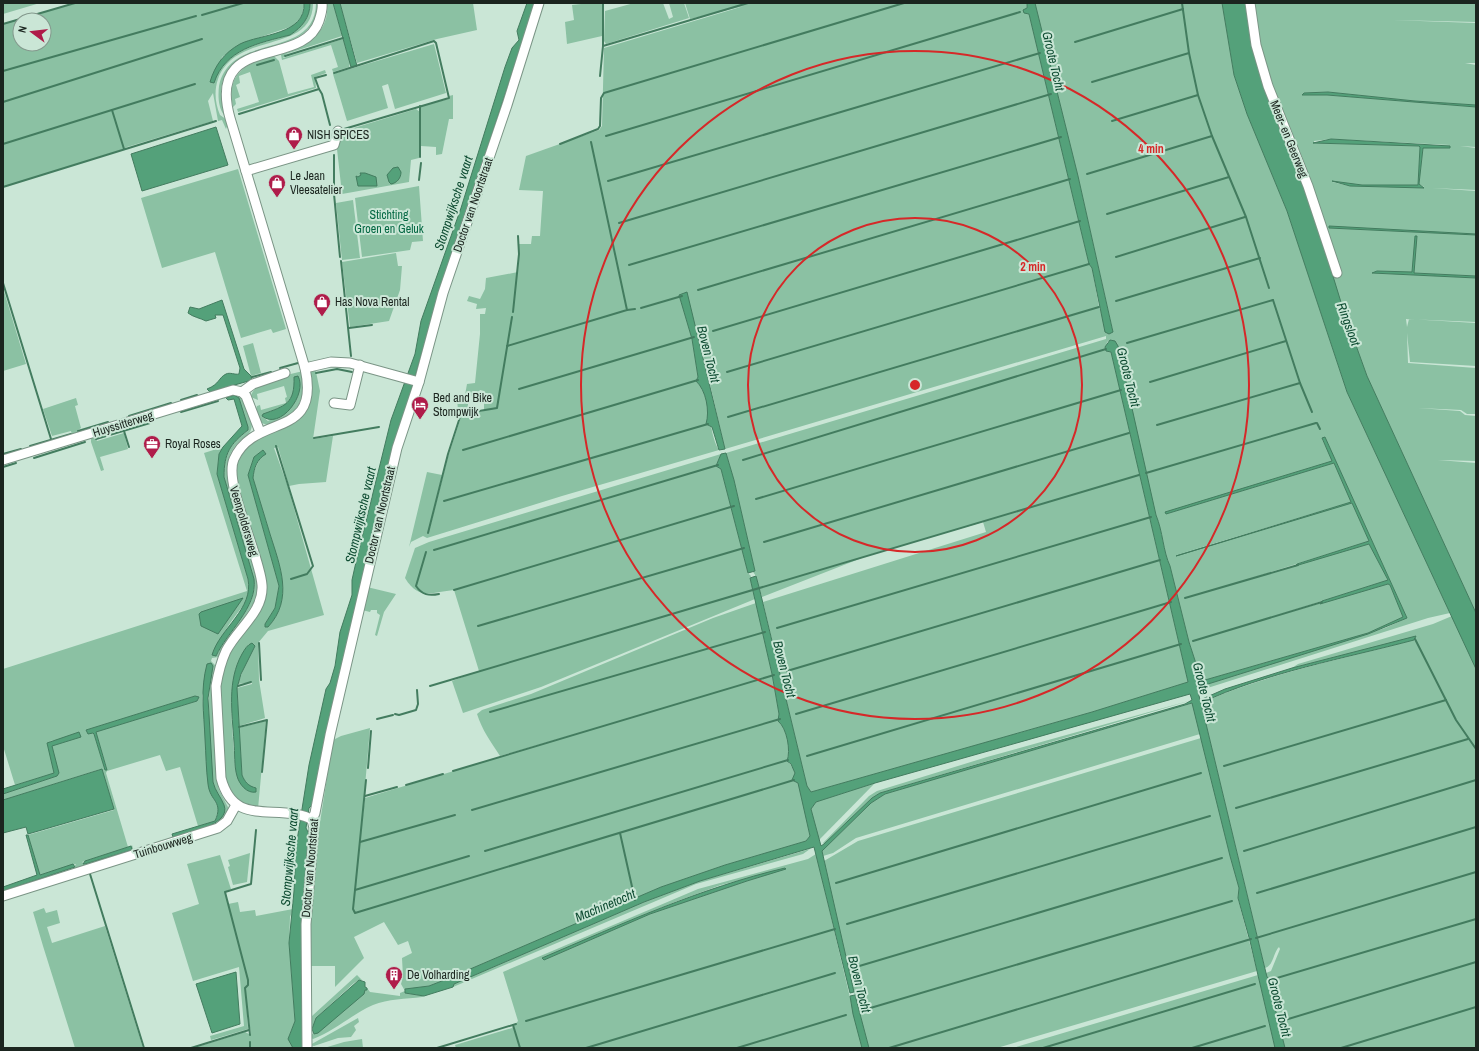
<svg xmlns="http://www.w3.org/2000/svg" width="1479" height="1051" viewBox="0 0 1479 1051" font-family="'Archivo Narrow',sans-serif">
  <rect width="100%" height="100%" fill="#cae6d6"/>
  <g fill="#8bc1a3" fill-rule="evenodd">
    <path d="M3 3H40L3 14Z"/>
    <path d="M77 3H304L302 16 293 26 240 44 222 57 217 74C233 47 262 43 290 35 302 27 310 18 310 3H313C313 55 236 30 218 79 214 91 215 103 220 115L227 120 228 124 226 129 222 120 218 121 213 93 208 101 213 121 127 147 124 149 3 187V24ZM20 20H44V44H20Z"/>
    <path d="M316 3H318C316 70 199 27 225 116L224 115C218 107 218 95 219 86 230 31 315 61 316 3Z"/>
    <path d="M327 3H333L342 36 286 54 283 58 343 39 350 63 349 67 333 72 332 69 338 67 331 45 282 60 281 55 283 52C307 45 330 33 327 3Z"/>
    <path d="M340 3H473L477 30 437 39 357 63Z"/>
    <path d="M590 3H602V36L567 44 565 22 574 20 572 5Z"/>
    <path d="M634 3H663L669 19 673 17 669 3H684L689 18 606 44 604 41 605 11Z"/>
    <path d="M685 3H1027L1026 13 1029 14 1089 264 1092 268 1099 307 1109 334 1113 331 1078 176 1035 3H1222L1234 75 1247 114 1287 211 1347 392 1450 613 1428 618 1198 691 1208 684 1385 628 1407 618 1325 437 1322 439 1333 461 1167 512 1166 514 1334 463 1351 502 1176 555 1352 503 1369 541 1236 583 1369 544 1388 580 1259 621 1388 584 1390 585 1403 617 1368 633 1205 680 1201 679 1189 642 1170 566C1163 551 1163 532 1156 515L1112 340 1107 342 1106 351 1111 352 1188 682 1092 712 811 792 807 786 800 757 763 602 986 532 983 522 872 554 762 597 756 576 753 572 755 571 734 480 726 453 1106 339V336L725 449 699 336 679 295 692 339 698 377 696 381C712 395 707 431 719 450L562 496 427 538 423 536 411 542 409 547 427 472 442 475 428 535 448 457 462 414 484 411V391L480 390 475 396H468V410H458L457 399 459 398 460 395H465L467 384 475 383 480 334V314H485L486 308 476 309 477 304 467 301 469 296 480 299 485 289 486 278 518 272 519 244H531L532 236H540L543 191 519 190 526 156 599 130 602 126 604 48 744 6 690 19Z"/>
    <path d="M1247 3H1476V22L1392 20 1476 23V63H1465L1476 65V105L1415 101 1328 92 1302 94 1303 95H1327L1476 107V147L1460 146 1476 148V190L1432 188 1476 191V234L1329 227 1330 228 1476 235V276L1414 273 1416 236 1412 272 1376 273 1476 278V322L1406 319 1407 327 1409 319 1476 323V366L1410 362 1407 333 1408 363 1476 368V414H1467L1461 410 1418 408 1460 411 1465 415 1476 416V461L1438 460 1476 463V613L1367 376 1264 88ZM1331 139 1450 145 1423 148 1419 184 1424 187 1350 186 1332 182 1362 185H1418L1420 147 1419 146 1314 143V141Z"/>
    <path d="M434 44 446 93 395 109 388 84 382 86 388 108 347 121 333 74Z"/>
    <path d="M273 55 279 61 288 94 314 87 311 75 325 70 326 73 315 77 316 88 238 112 237 109 259 102 250 72 239 76 240 83 236 85 240 97 235 99 236 104 233 107C226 74 245 64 273 55Z"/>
    <path d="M453 95V119H449L442 154 436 155V147L421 146V106L449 99V96Z"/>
    <path d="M416 109 420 112 419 158 411 160 409 182 342 194 337 149 344 131Z"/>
    <path d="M238 169 286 329 273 333 271 329 241 338 215 252 162 268 141 198Z"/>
    <path d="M419 186 423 241 412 242 410 250 362 257 355 198Z"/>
    <path d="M353 200 360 258 342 260 336 203Z"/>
    <path d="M396 253 398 266H402L400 290 389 321 350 327 342 262Z"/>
    <path d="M3 288 26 364 3 371Z"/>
    <path d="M253 343 261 373 251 376 243 346Z"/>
    <path d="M315 367 320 391 313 439 333 436 326 482 299 484 289 486 278 447 274 448 288 487 324 615 268 631 258 643 259 680 265 718 239 726 237 688 252 684V682L238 684 247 659 255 646 249 644C223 679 233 727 235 767L237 776 251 787 245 782 242 775 239 728 266 721 258 809 243 804 235 797 226 781 219 699 224 667 230 652 261 608 266 591 264 573 237 485C237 480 235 474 236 470 241 417 329 446 309 369ZM263 450C261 460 254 467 253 478 259 497 264 515 270 534 280 566 294 600 268 627L265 624 275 608 279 586 248 475 254 457Z"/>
    <path d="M303 371C306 393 301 411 280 421 274 424 269 426 262 423L255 412 257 406 260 405 261 410 286 403 285 398 287 397 284 386 257 394 258 400 251 397C252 381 289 375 303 371ZM294 377 300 381C299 406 288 410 268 421L262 416 263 414C285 406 295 404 294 377Z"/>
    <path d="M227 394 238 395C245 401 256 422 250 432 248 435 244 437 241 440 229 450 225 465 228 480L256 572 258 588 256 599 219 657 212 658 211 661 216 666 212 701 217 780 219 790 229 809 222 822 220 819C229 800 216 801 213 783 211 771 211 758 210 746 209 718 207 693 213 666L202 696 213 798 219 808 215 821 198 826 180 767 166 771 160 755 107 771 106 773 128 847 82 862 85 864 132 850 131 846 132 845 134 852 3 893V891L74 867 76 864 40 875 28 835 114 810 101 769 3 800V794L57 776 52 746 80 737 50 741 54 773 15 785 3 746V669L247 591 204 453 223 447 219 454 217 474 248 579 250 591 245 603 230 623 213 651 216 656C228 632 253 612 255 584L224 477C224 453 230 445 248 430L239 398 227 396 224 399ZM195 696 199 697 197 701 96 732 107 769 105 770 94 734 86 730Z"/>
    <path d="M76 398 78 405 75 406 81 428 78 430 79 432 72 435 71 431 52 436 43 409Z"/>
    <path d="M147 420 150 421 96 438 97 441 124 433 128 449 100 457 104 470 101 471 91 442V436Z"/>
    <path d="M721 454 716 466 721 469 748 573 751 576 750 578 755 599 541 687 463 713 452 681 479 671 454 590C432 592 419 601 405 578L415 548 429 542Z"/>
    <path d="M367 587 396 594 384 612 377 636 375 635 380 615 377 613V610H371L370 612 362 610Z"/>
    <path d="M756 603 772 674 779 714 778 721C787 728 791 750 787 761 801 772 806 818 810 836L806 841 725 865 661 887 447 979 429 986 410 989 405 993 424 996 422 997C406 999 388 999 373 1005 352 1014 335 1031 313 1039L310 1037V1034H314L367 988 370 992 400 996V993L405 991 401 984 403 977 402 958 412 953 408 941 398 945 384 922 354 937 364 958 335 987V966H310L311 879 333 740 341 736 370 728 361 833 365 798 582 732 500 756C491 742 482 730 477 714L482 710 531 694 713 618Z"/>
    <path d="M1452 616 1476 669V1048H1285L1269 984 1271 980 1267 977 1266 973 1271 971 1280 949 1279 947C1273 953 1274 965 1265 968L1201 703C1269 673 1343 659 1414 640L1351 653 1292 668 1298 664 1433 624Z"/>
    <path d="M1192 700 880 793 872 798 824 844 823 843 869 796 877 791 987 757Z"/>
    <path d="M1193 703 1200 734 856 838 833 853 823 856 822 851 871 803 885 794Z"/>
    <path d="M1201 738 1230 856 1239 888 1238 899 1257 971 997 1048H869L854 992 824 861 858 841Z"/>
    <path d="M875 783 819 840 811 809 816 802Z"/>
    <path d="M810 849 803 854 696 884 453 987 454 984 644 902 700 881Z"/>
    <path d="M250 853 247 882 233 885 228 867 230 866 228 860Z"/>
    <path d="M816 854 862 1048H456L455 1045 512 1028 518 1021 503 972 698 889 808 859ZM785 869 747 881 650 914 544 960 542 958 675 902 721 885Z"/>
    <path d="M220 855 231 889 225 892 228 904 238 902 240 912 255 910 256 916 293 909 290 917 289 943 295 1021 289 1036 293 1048H251L250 1042 249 1048H194L245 1032 251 1035 246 997 248 1029 211 1040 210 1036 244 1026 239 967 193 981 172 913 199 904 187 864Z"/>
    <path d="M44 908 46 913 57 910 60 923 47 927 52 943 105 926 143 1048H75L43 946 50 944 43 946 33 912Z"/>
    <path d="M357 975 362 980H359L354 983 316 1018 313 1027H310V1019L312 1016Z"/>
    <path d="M1258 975 1275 1048H1013Z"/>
    <path d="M358 1018 359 1022 354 1026 356 1030 351 1037 338 1038 314 1046 310 1045Z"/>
    <path d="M362 1039 363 1048H324L344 1042Z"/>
  </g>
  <g fill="#54a17a" stroke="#437c5f" fill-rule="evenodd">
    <path d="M304 3H310C310 18 302 27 290 35 259 43 225 49 214 83L210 82C215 65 224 53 240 44 260 34 306 35 304 3Z"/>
    <path d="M333 3H340L357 66 351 67Z"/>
    <path d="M527 3H535L432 317 380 501 313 804 309 808 306 828 309 834 303 915V1048H293L288 1039 295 1021 289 943 294 891 296 847 309 765 326 689 330 683 335 666 340 632 352 595V580L356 562 391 420 415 354 421 321 461 208 505 67 512 48 519 40 517 31Z"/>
    <path d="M1027 3H1035L1078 176 1113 332 1109 334 1105 332 1092 268 1089 264 1029 14 1024 13 1023 10 1027 8Z"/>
    <path d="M1222 3H1247L1264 88 1309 198 1344 312 1367 376 1476 613V669L1347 392 1287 211 1247 114 1234 75Z"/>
    <path d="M1328 92 1415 101 1476 105V107L1327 95H1302L1304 93Z"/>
    <path d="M216 127 228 165 142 191 131 154Z"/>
    <path d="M1331 139 1450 146V148H1423L1419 184 1424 188 1350 186 1332 181 1362 185H1418L1420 147 1419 146 1313 143Z"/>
    <path d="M398 167 401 172C401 178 397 183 391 184L389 182 387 175 393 168Z"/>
    <path d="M360 173H365L376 177 377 186H358L356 176 358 177 361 175Z"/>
    <path d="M1329 226 1476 234V235L1329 228Z"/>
    <path d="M1415 236H1417L1414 273 1476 276V278L1372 273 1377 271 1412 272Z"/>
    <path d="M687 292 725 449 719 450 712 427 706 424C710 411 706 390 696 381L698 377 692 339 679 295Z"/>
    <path d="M222 300 244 369 251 376 252 380 210 392 207 389C220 384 218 378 226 374 230 372 235 375 239 374L240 368 223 315H215L216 318 206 321C200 318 193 317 188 313L190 307 199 309Z"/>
    <path d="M1110 340 1115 341 1118 346 1156 515C1163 532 1163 551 1170 566L1189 642 1201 679 1205 680 1368 633 1403 617 1390 585 1388 584 1320 604 1322 601 1388 580 1369 544 1295 566 1297 564 1369 541 1352 503 1176 556 1351 502 1334 463 1166 514 1165 512 1332 461 1322 438 1325 437 1407 618 1368 634 1208 684 1198 691 1200 700 1225 689 1292 668 1416 636 1414 640C1346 658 1264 673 1201 703L1266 973 1267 977 1271 980 1269 984 1285 1048H1275L1250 941 1238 898 1239 888 1230 856 1192 703 885 794 871 803 822 851 854 992 850 993 814 847 700 881 644 902 454 984 453 987 424 996 405 993V989L429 986 447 979 661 887 725 865 806 841 810 836 798 783 792 780 795 773 791 764 787 761C791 751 787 728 778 721L779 714 772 674 750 578 756 576 759 587 800 757 807 786 811 792 1092 712 1188 682 1111 352 1106 351 1105 347ZM1190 694 1192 700 1185 704 880 793 872 798 824 844 821 846 811 809 816 802 875 783Z"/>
    <path d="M298 376C308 394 280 431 262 416L263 414C285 406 295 404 294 377Z"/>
    <path d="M234 395 239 398 248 427V430C230 444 224 453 224 477L254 579C258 607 227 632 216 656L212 655C220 628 254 609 248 579L217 474 219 454 223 447 242 426 234 399 228 400 226 398Z"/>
    <path d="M263 450 266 454C257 459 254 468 253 478 259 497 264 515 270 534 280 566 294 599 268 627H265V624L275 608 279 586 248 475 254 457Z"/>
    <path d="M726 453 734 480 755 571 748 573 721 469 716 466 721 454Z"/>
    <path d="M243 598 218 634 201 626 199 614 201 612Z"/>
    <path d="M252 643 255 646 241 674 237 688 242 775C245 782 248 786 256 788V792C247 794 239 784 237 776 234 766 235 753 234 742 232 712 227 681 242 654 245 649 247 645 252 643Z"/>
    <path d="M211 663 213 666 208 698 213 782C215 791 221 797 224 805 232 825 185 834 173 837L172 834 215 821C224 801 210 802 208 784 206 769 206 754 205 739 204 712 200 690 207 664Z"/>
    <path d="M195 696 199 697 197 701 96 732 107 770H105L94 734 93 733 88 734 86 730Z"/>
    <path d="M79 732 81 737 52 746 59 773 57 776 3 794V789L54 773 47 743Z"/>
    <path d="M102 769 114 809 28 834 26 827 3 833V800Z"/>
    <path d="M26 835H28L40 875 73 864 75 867 3 891V887L37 875Z"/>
    <path d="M131 846 132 850 85 864H83L85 861Z"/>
    <path d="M785 868 786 869 747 881 650 914 544 960 542 958C622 924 700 888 785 868Z"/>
    <path d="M236 972 240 1024 212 1033 196 984Z"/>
    <path d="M359 980 365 982V987L367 988V990H365L364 994 318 1033 314 1034 312 1029 316 1018Z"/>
    <path d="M855 995 869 1048H862L853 1014 850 996Z"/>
  </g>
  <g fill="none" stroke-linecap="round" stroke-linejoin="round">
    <g stroke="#437c5f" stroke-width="2">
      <path d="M603 3V46"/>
      <path d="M1182 3 1189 53 1198 95 1212 136 1246 217 1269 288"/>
      <path d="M202 15 243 3"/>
      <path d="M3 24 75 3"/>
      <path d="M1075 42 1183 9"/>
      <path d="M285 56 343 38"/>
      <path d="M257 65 274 60"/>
      <path d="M3 71 196 16"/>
      <path d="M334 73 434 41 436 43 449 98 344 129"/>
      <path d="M600 76 603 46 748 3"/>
      <path d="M1092 82 1189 53"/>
      <path d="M319 89 322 94 330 125"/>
      <path d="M3 102 202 39"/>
      <path d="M112 110 124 149"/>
      <path d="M239 114 319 89 315 78 326 75"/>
      <path d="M1112 121 1198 95"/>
      <path d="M606 136 1020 12"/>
      <path d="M3 144 195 84"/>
      <path d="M560 144 598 129 600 126 601 98 604 93 904 3"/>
      <path d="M334 155V194L340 257"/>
      <path d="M420 157V106"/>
      <path d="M1087 174 1212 136"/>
      <path d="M419 180 421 163"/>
      <path d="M608 181 1040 53"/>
      <path d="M3 187 216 121"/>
      <path d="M1107 214 1229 177"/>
      <path d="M619 223 1051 94"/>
      <path d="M1116 257 1245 217"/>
      <path d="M341 261 351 356"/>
      <path d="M629 265 1061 137"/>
      <path d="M3 283 51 439"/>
      <path d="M698 290 1070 179"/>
      <path d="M1273 300 1300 383 1312 412"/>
      <path d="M1116 301 1260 258"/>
      <path d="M641 308 682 296"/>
      <path d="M627 310 635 309"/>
      <path d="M513 312 519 254 518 236"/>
      <path d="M349 328 372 325"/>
      <path d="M713 331 1080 221"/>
      <path d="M1127 343 1273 300"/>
      <path d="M507 346 627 310 591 142"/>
      <path d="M280 368 298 363"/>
      <path d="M727 372 1089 264"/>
      <path d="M316 373 337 369 352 372"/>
      <path d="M252 377 271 372"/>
      <path d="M1150 382 1286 341"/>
      <path d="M519 389 694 337"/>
      <path d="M181 400 197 395"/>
      <path d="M181 412 218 401"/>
      <path d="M129 416 171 403"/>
      <path d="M728 417 1099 307"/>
      <path d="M1317 423 1320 429"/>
      <path d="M1157 425 1300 383"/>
      <path d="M78 431 108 422"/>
      <path d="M124 431 129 447"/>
      <path d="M314 438 379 427"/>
      <path d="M96 439 150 423"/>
      <path d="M30 446 71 434"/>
      <path d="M276 446 313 566 307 574 291 579"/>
      <path d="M463 450 698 380"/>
      <path d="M3 454 21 449"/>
      <path d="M34 458 85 442"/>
      <path d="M743 460 1106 349"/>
      <path d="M3 467 16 463"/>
      <path d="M1146 473 1316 423"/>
      <path d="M756 499 1121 390"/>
      <path d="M444 501 708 424"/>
      <path d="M428 533 448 454 461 414 497 408 512 317"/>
      <path d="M764 542 1129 433"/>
      <path d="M434 550 718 465"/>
      <path d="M426 552 416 586C422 595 429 596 439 594"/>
      <path d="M454 590 734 506"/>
      <path d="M1185 598 1298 565"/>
      <path d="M478 626 744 548"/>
      <path d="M777 628 1151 517"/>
      <path d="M1415 639 1456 720 1476 749"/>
      <path d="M1193 641 1322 602"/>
      <path d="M259 643 261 680"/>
      <path d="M787 671 1160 560"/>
      <path d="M238 686 251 682"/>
      <path d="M430 686 1139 475"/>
      <path d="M490 712 765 632"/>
      <path d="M395 714 399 715 416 710 418 704 417 690"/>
      <path d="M796 714 1171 602"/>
      <path d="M377 719 393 715"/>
      <path d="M239 727 267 720 262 772"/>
      <path d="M807 756 1181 644"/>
      <path d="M1224 766 1446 700"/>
      <path d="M368 768 371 731"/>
      <path d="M453 771 774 675"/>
      <path d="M366 780 355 890 353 909 355 913 794 780"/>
      <path d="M406 785 443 774"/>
      <path d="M365 796 397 787"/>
      <path d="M1236 808 1468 739"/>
      <path d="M472 810 780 719"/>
      <path d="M620 833 635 900"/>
      <path d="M360 842 455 815"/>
      <path d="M485 851 788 760"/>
      <path d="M1244 851 1476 780"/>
      <path d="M90 874 144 1048"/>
      <path d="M836 883 1201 773"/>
      <path d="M355 890 469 856"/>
      <path d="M1257 893 1476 827"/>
      <path d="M847 924 1210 816"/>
      <path d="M1256 938 1476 872"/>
      <path d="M856 967 1222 858"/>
      <path d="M1270 980 1476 919"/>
      <path d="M867 1009 1232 901"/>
      <path d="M1285 1020 1476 962"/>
      <path d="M526 1021 835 929"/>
      <path d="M513 1025 520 1048"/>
      <path d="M250 1035 245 988 248 985V980L225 892 251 884 256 830"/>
      <path d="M250 1042V1048"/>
      <path d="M191 1048 249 1030"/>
      <path d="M437 1048 516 1024"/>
      <path d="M586 1048 835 973"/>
      <path d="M737 1048 846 1015"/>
      <path d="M889 1048 1251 939"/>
      <path d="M1043 1048 1255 984"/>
      <path d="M1192 1048 1265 1026"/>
      <path d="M1341 1048 1476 1007"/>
    </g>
    <defs>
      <g id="minor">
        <path d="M1250 3 1256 45 1268 86 1308 186 1337 273"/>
        <path d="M246 171 334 145 338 131"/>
        <path d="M305 368 331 362 350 363 419 382"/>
        <path d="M242 392 253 384 285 373"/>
        <path d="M334 403 350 405 360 365"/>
        <path d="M3 460 233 390 242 392 246 396 260 432"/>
        <path d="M312 820C307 816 301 815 295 814 261 809 232 820 221 778L216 686C218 674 221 662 226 651 237 629 264 612 262 585 260 555 223 483 234 459 255 412 321 441 305 368L230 118C206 32 303 69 319 21 321 15 323 9 322 3"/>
        <path d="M3 896 218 828 227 821 236 805"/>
        <path d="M307 1048 306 924 314 828 312 820 315 813 330 735 397 448 419 382 443 293 507 105 539 3"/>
      </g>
    </defs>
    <use href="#minor" stroke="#7b9586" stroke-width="11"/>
    <use href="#minor" stroke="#fff" stroke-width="9"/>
  </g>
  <g fill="none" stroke="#d62828" stroke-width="2">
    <circle cx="915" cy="385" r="167"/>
    <circle cx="915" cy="385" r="334"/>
  </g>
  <defs>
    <symbol id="shop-pin" viewBox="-11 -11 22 30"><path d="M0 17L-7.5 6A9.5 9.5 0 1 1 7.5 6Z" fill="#af1c4a" stroke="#cae6d6"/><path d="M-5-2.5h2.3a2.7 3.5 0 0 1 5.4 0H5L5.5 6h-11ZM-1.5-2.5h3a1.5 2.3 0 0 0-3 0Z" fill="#fff"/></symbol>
    <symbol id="hotel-pin" viewBox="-11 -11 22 30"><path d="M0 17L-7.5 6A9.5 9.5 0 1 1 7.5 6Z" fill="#af1c4a" stroke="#cae6d6"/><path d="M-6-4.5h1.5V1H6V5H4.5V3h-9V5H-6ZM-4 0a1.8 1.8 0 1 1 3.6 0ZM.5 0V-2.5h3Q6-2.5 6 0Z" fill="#fff"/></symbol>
    <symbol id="office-pin" viewBox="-11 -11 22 30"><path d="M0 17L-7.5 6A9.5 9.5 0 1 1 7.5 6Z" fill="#af1c4a" stroke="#cae6d6"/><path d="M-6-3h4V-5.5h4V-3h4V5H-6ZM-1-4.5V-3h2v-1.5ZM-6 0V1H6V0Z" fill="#fff"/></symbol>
    <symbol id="building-pin" viewBox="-11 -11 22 30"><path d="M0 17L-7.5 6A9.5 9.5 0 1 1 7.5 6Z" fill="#af1c4a" stroke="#cae6d6"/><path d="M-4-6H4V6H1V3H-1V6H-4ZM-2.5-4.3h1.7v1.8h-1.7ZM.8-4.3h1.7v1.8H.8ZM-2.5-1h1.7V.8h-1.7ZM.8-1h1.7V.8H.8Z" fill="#fff"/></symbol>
  </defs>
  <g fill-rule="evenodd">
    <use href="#shop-pin" x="284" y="125" width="20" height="27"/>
    <use href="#shop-pin" x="267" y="173" width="20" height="27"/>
    <use href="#shop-pin" x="312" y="292" width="20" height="27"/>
    <use href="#hotel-pin" x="410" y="395" width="20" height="27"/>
    <use href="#office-pin" x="142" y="434" width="20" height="27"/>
    <use href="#building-pin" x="384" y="965" width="20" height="27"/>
  </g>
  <g text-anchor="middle" stroke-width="4" stroke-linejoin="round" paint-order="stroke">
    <g font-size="12" fill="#1b251f" stroke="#cae6d6" text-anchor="start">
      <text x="307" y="139">NISH SPICES</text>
      <text x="290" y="180">Le Jean<tspan x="290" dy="14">Vleesatelier</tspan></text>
      <text x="335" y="306">Has Nova Rental</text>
      <text x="433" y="402">Bed and Bike<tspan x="433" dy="14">Stompwijk</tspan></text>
      <text x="165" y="448">Royal Roses</text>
      <text x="407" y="979">De Volharding</text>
    </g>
    <g font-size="12" fill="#1b251f" stroke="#cae6d6">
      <text transform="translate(1289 139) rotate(68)" y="4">Meer- en Geerweg</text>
      <text transform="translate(473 205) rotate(-71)" y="4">Doctor van Noortstraat</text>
      <text transform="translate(123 424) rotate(-17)" y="4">Huyssitterweg</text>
      <text transform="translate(380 515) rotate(-77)" y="4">Doctor van Noortstraat</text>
      <text transform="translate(244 521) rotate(73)" y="4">Veenpoldersweg</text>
      <text transform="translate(163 846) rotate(-17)" y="4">Tuinbouwweg</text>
      <text transform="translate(310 868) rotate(-85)" y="4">Doctor van Noortstraat</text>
    </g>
    <g font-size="12" fill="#046843" stroke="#cae6d6">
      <text x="389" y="219">Stichting<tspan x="389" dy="14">Groen en Geluk</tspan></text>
    </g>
    <g font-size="13" font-style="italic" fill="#0e4c32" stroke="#cae6d6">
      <text transform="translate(1054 61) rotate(77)" y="5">Groote Tocht</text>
      <text transform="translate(453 203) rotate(-72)" y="5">Stompwijksche vaart</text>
      <text transform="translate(1349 324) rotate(70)" y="5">Ringsloot</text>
      <text transform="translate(709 354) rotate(76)" y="5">Boven Tocht</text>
      <text transform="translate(1129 377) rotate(76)" y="5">Groote Tocht</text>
      <text transform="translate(360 515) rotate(-77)" y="5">Stompwijksche vaart</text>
      <text transform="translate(785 669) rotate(76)" y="5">Boven Tocht</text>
      <text transform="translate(1205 692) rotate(76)" y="5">Groote Tocht</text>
      <text transform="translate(289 857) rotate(-85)" y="5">Stompwijksche vaart</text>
      <text transform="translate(605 905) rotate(-23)" y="5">Machinetocht</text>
      <text transform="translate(860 984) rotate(76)" y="5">Boven Tocht</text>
      <text transform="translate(1280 1007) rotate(76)" y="5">Groote Tocht</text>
    </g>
  </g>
  <circle cx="915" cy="385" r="6" fill="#d62828" stroke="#cae6d6" stroke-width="2"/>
  <g font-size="12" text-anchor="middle" font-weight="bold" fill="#d62828" stroke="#cae6d6" stroke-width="4" stroke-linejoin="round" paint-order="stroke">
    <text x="1151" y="153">4 min</text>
    <text x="1033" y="271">2 min</text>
  </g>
  <rect width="1479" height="1051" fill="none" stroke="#1b251f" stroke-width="8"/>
  <g transform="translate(32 32) rotate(285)"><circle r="19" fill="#cae6d6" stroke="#84998d"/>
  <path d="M0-3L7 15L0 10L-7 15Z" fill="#af1c4a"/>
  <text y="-6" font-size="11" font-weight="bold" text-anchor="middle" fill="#1b251f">N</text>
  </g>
</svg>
